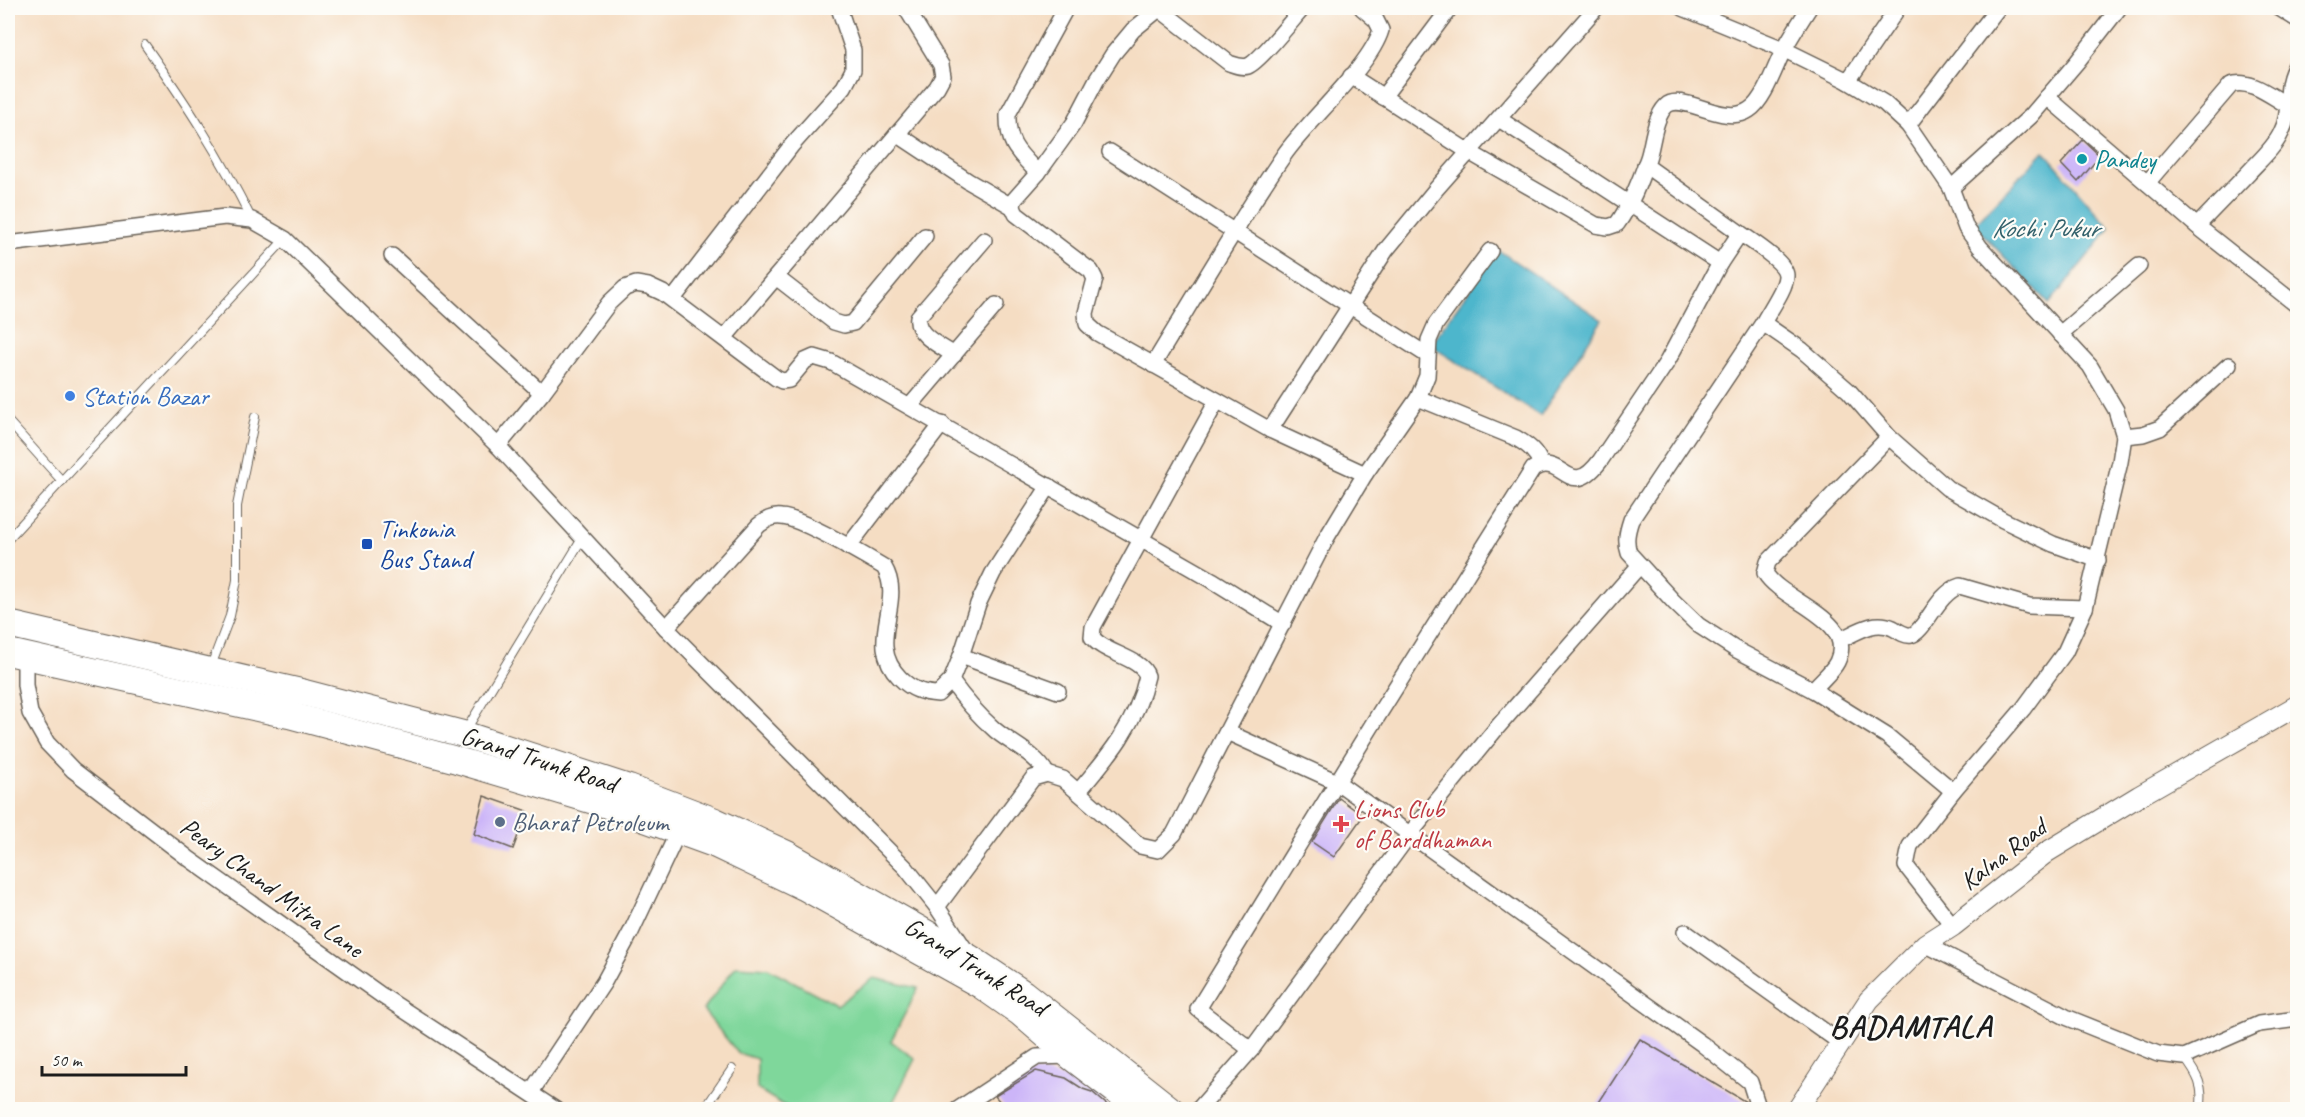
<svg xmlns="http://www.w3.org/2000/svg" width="2305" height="1117" viewBox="0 0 2305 1117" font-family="Caveat,sans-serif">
  <rect width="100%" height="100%" fill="#fdfcf7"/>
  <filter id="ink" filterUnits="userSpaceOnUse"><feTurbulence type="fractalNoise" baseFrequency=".0167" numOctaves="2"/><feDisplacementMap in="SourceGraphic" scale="12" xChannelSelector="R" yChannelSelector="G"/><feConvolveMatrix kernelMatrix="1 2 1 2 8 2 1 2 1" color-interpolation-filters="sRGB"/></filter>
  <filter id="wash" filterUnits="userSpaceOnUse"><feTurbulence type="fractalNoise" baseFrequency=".008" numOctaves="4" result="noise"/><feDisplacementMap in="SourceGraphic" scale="24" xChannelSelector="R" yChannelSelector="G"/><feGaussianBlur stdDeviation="1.35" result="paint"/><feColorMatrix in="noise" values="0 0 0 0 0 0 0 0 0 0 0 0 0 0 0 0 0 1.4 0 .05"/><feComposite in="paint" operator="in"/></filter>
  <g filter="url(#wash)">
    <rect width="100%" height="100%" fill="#f5ddc3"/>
    <path fill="#7fd79b" stroke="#4e7a5c" stroke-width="1.5" d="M736 966 768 968 837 1005 874 978 918 988 891 1041 915 1059 890 1108 885 1110 790 1109 757 1089V1059L738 1053 703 1010Z"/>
    <g fill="#4eb6cc" stroke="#356974" stroke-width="1.5">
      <path d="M2044 151 2110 228 2049 304 1974 225Z"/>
      <path d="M1498 250 1602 320 1540 416 1430 345Z"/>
    </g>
    <g id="blocks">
      <g fill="#ccb5f8">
        <path d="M2083 140 2100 156 2078 182 2061 164Z"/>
        <path d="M484 796 527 811 513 849 474 834Z"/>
        <path d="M1339 798 1363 816 1334 857 1312 842Z"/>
        <path d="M1640 1039 1746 1102 1749 1110H1594Z"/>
        <path d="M1036 1071 1066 1078 1083 1089 1092 1092 1113 1110H1007L995 1096Z"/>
      </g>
    </g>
  </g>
  <g filter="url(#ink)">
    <use href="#blocks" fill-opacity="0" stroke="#686056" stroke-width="1.5"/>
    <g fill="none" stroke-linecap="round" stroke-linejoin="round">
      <defs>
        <g id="service">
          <path d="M145 45C186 103 220 155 252 220"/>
          <path d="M8 421 62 481"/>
          <path d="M8 539 285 239"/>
          <path d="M211 666 230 616 237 580V506L255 417"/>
          <path d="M466 730 583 537"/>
          <path d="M2184 1057C2197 1074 2205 1087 2200 1110"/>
          <path d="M704 1110 732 1069"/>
        </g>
        <g id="minor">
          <path d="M1158 8 1229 63C1235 65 1241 68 1248 66 1259 62 1293 19 1303 8"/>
          <path d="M1683 8 1783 49 1848 81 1884 103 1908 125 1951 188 1966 228 1980 247 2090 366 2116 410 2124 436 2120 462 2085 608 2065 652 2023 709 1953 791 1910 846 1906 866 1953 926"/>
          <path d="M2279 8 2298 20"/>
          <path d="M1351 76 1469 152 1596 225 1608 227 1617 224C1631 205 1640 181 1648 158 1653 143 1654 118 1666 106 1681 91 1724 127 1749 110 1764 101 1775 67 1783 51 1791 36 1800 22 1809 8"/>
          <path d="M1848 81 1898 8"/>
          <path d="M1383 97 1450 8"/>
          <path d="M2047 97 2197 226 2298 306"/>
          <path d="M1499 119 1720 263"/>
          <path d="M1908 125 1998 8"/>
          <path d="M897 134 968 181 1013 207"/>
          <path d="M1110 152 1427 355"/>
          <path d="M1645 165 1740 233"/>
          <path d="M1038 173C1018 152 1007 144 1008 114L1066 8"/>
          <path d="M2147 183 2231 85C2249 78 2271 96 2287 105"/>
          <path d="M1951 188 2031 116 2077 62 2119 8"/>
          <path d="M2197 226C2214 208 2232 190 2249 172 2260 160 2274 148 2281 133 2294 108 2281 88 2298 62"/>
          <path d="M8 244 225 217 252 220 285 239 498 446 666 628 906 868 937 907 966 951"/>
          <path d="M392 256 542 393"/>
          <path d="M776 277 834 322 844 325 853 323 925 236"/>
          <path d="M673 299 792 145 844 87 853 70V50L839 8"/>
          <path d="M1763 323 1631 520C1627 532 1625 541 1629 553L1674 602 1698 625 1735 649 1813 690 1887 736 1953 791"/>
          <path d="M2060 334 2139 266"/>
          <path d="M724 338 937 87 943 76 941 65 906 8"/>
          <path d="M954 355C941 346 915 335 918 317L984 240"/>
          <path d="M1153 365C1196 295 1237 223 1284 155 1308 120 1370 67 1381 30L1376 20 1362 8"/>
          <path d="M1418 398 1516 438C1528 445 1536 451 1541 464"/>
          <path d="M910 406 996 305"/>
          <path d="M1270 430 1386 250 1437 188 1596 8"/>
          <path d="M2124 436 2143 434 2160 428 2229 365"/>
          <path d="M498 446 542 393 609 303 625 288 636 284 648 286 663 293 776 378 782 381 789 380 805 361 814 357 831 362 1212 580 1283 624"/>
          <path d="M1365 474 1418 398 1427 376 1429 340 1436 324 1490 251"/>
          <path d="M848 547 942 424"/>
          <path d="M666 628 759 525C766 520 772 516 781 517 802 518 863 555 884 567 906 603 864 642 900 678 912 690 923 693 938 694L951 681 961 656 978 604 993 573 1049 486"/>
          <path d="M1840 640C1857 632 1874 619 1893 628 1898 631 1905 636 1911 635 1925 632 1937 593 1960 586L2029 606 2085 608"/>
          <path d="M25 656V685L30 713 47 743 73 770 188 858 381 995 556 1110"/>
          <path d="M961 656 1058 691"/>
          <path d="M951 681C964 699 978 715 995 730 1013 745 1035 753 1047 774"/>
          <path d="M1813 690C1820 681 1832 672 1837 662 1858 619 1782 602 1765 573L1768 562 1889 437"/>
          <path d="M1227 732 1337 782 1702 1044 1750 1082 1759 1110"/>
          <path d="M1078 792C1108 757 1137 723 1147 676 1141 657 1104 654 1092 637L1093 627 1217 401"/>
          <path d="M937 907 1033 778 1047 774 1063 779 1140 846 1158 850 1174 834 1327 537 1365 474 1270 430 1097 333 1087 324 1086 313 1095 279 1091 271 1016 214 1013 207 1014 200 1038 173 1074 123 1096 81 1113 54 1133 30 1160 8"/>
          <path d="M1685 932 1841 1043"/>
          <path d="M1925 944 2066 1017 2158 1054 2184 1057 2259 1024 2298 1019"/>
          <path d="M1251 1050 1409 835 1495 730 1640 565"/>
          <path d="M531 1092 604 982 631 932 679 830"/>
          <path d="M957 1110 1037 1057 1070 1056"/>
          <path d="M1198 1110 1251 1050 1198 1009 1379 714 1533 469C1563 451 1568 503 1600 461L1667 362 1720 263 1740 233C1751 241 1787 263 1786 276 1786 288 1769 311 1763 323L1802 350 1849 391 1889 437 1947 488 2003 520 2053 544 2098 560"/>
        </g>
        <path id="tertiary" d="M1797 1110 1869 1000 1925 944 1953 926 2047 852 2139 796 2298 705"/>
        <g id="trunk">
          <path d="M8 624 305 693 463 734 629 788 715 821 787 854 970 958 1023 993 1171 1110"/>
          <path d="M8 652 289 715 457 760 604 804 714 844 804 887 982 986 1019 1012 1070 1056 1141 1110"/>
        </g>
      </defs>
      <use href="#service" stroke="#686056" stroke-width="10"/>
      <use href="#minor" stroke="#686056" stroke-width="18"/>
      <use href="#tertiary" stroke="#686056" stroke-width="22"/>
      <use href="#trunk" stroke="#686056" stroke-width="28"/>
      <use href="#service" stroke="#fff" stroke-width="8"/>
      <use href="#minor" stroke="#fff" stroke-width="15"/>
      <use href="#tertiary" stroke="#fff" stroke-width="20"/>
      <use href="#trunk" stroke="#fff" stroke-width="26"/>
    </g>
  </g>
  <circle fill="#0f9aa8" stroke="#fdfcf7" stroke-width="2" cx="2082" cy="159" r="6"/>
  <circle fill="#3f7fe0" stroke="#fdfcf7" stroke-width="2" cx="70" cy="396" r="6"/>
  <rect fill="#1a4fb4" stroke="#fdfcf7" stroke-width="2" x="361" y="538" width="12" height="12" rx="3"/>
  <circle fill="#5c6f8a" stroke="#fdfcf7" stroke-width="2" cx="500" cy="822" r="6"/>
  <path fill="#e0444e" stroke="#fdfcf7" stroke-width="2" d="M1338 815h6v6h6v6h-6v6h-6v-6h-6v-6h6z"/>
  <g text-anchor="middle" stroke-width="4.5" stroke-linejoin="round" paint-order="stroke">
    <g font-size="26" fill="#0d838f" stroke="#fdfcf7" text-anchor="start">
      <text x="2094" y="168">Pandey</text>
    </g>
    <g font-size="26" fill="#366cbe" stroke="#fdfcf7" text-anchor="start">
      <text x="82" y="405">Station Bazar</text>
    </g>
    <g font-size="26" fill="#164399" stroke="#fdfcf7" text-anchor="start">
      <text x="379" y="538">Tinkonia<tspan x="379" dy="30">Bus Stand</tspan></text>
    </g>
    <g font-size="26" fill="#1c1c1c" stroke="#fdfcf7">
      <text transform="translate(539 759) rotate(18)" y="9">Grand Trunk Road</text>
      <text transform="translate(2003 854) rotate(-37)" y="9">Kalna Road</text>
      <text transform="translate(272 887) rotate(36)" y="9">Peary Chand Mitra Lane</text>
      <text transform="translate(976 966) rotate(32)" y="9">Grand Trunk Road</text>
    </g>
    <g font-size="26" fill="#be3a42" stroke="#fdfcf7" text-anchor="start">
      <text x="1354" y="818">Lions Club<tspan x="1354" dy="30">of Barddhaman</tspan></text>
    </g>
    <g font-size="26" fill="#4e5e75" stroke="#fdfcf7" text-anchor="start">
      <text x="512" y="831">Bharat Petroleum</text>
    </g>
    <g font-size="27" font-style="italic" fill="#32616b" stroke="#fdfcf7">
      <text x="2045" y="237">Kochi Pukur</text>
    </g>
    <g font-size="32" font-weight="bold" letter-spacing="1.5" fill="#1c1c1c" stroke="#fdfcf7">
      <text x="1911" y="1037">BADAMTALA</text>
    </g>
  </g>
  <rect width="2305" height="1117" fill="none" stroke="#fdfcf7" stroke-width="30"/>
  <path d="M42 1066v9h144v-9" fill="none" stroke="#1c1c1c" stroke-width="3"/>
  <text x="51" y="1066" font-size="18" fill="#1c1c1c" stroke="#fdfcf7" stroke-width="4.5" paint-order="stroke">50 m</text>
</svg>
